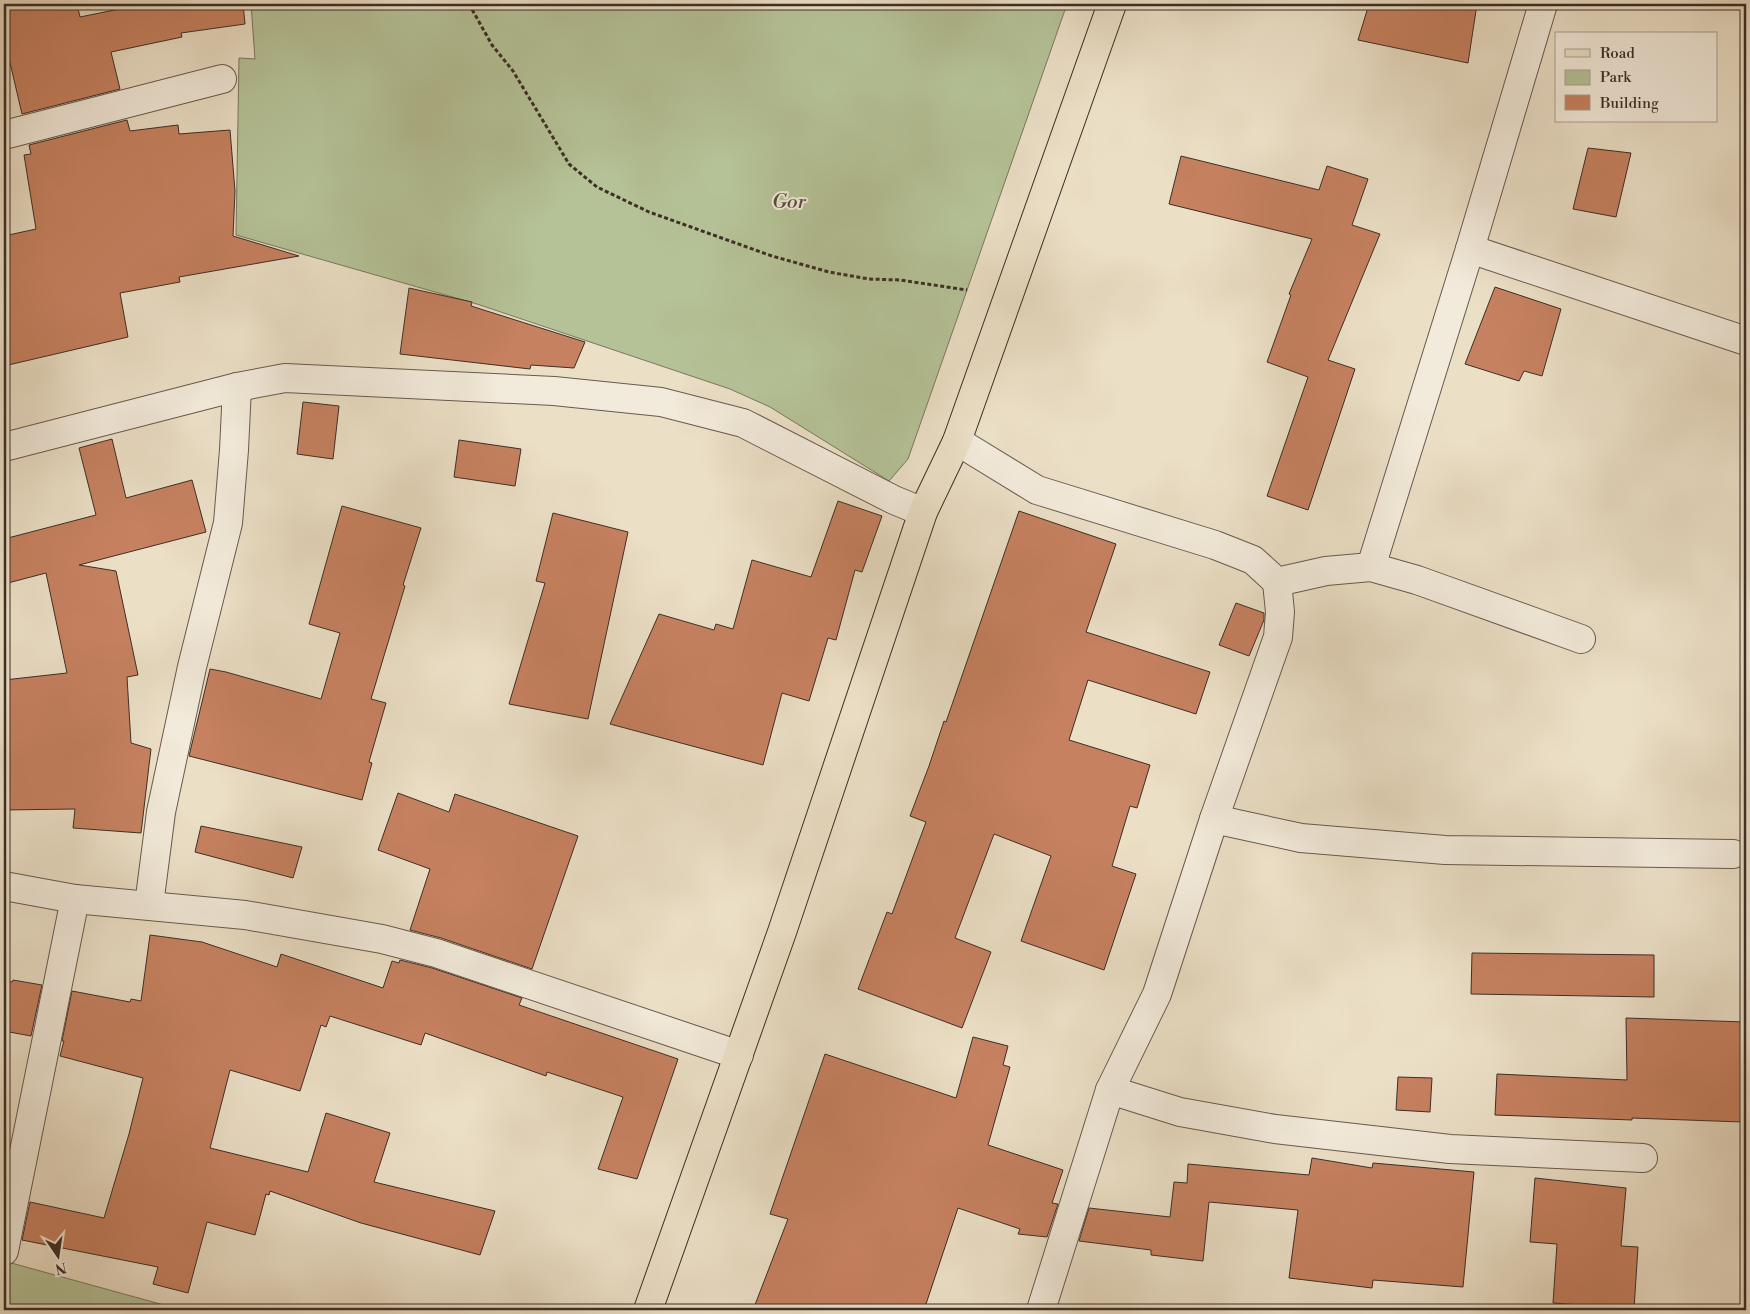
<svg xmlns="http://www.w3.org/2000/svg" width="1750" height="1314" viewBox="0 0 1750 1314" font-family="'Libre Bodoni',serif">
  <rect width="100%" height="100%" fill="#ebdfc6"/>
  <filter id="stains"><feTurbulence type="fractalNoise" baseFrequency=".004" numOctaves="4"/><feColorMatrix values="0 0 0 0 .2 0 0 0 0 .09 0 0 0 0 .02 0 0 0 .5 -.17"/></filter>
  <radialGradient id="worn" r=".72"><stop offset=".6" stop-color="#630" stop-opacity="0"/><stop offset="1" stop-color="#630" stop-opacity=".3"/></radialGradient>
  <g fill="#b5c297" stroke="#79785e">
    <path d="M251 4H1067L908 459 889 481 770 407 730 389 477 304 236 235 239 58 255 59Z"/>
    <path d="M4 1261 182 1310H4Z"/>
  </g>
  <g fill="#c68160" stroke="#3d2e26">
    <path d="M37 4H77L80 17 144 4H243L245 24 181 33 182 37 111 52 120 89 22 114 4 37V11Z"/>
    <path d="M1369 4H1477L1468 63 1358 40Z"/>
    <path d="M127 120 130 131 178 125 179 134 230 130 235 191 233 236 299 256 179 277 180 282 120 293 128 337 4 366V236L36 229 24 155 31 154 29 145Z"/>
    <path d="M1588 148 1631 153 1616 217 1573 209Z"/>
    <path d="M1181 156 1319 190 1327 166 1368 179 1352 225 1380 234 1328 360 1355 369 1308 510 1267 496 1308 377 1267 362 1291 295 1289 294 1312 239 1169 204Z"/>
    <path d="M1495 287 1561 309 1542 376 1524 371 1519 381 1465 364Z"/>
    <path d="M409 288 472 302 471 306 585 342 574 368 531 365 530 369 400 354Z"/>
    <path d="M303 402 339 406 333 459 297 454Z"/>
    <path d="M112 439 126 498 192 480 206 532 79 565 116 571 138 675 127 677 131 743 151 749 141 833 73 828 75 809 4 810V680L67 673 46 573 4 584V539L96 515 79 448Z"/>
    <path d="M459 440 521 449 515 486 454 477Z"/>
    <path d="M838 501 882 516 862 572 855 570 836 640 828 638 809 701 782 693 763 765 610 724 659 614 714 630 716 624 733 629 752 560 811 577Z"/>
    <path d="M342 506 421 528 403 585 405 586 371 699 386 703 369 762 372 763 362 800 189 756 210 669 226 672 321 699 340 633 309 624Z"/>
    <path d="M1019 511 1116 544 1086 632 1210 672 1196 714 1088 680 1069 740 1150 765 1137 808 1130 806 1112 866 1136 874 1104 970 1021 941 1051 856 994 834 955 938 991 952 962 1028 858 989 887 912 892 914 926 822 910 816 929 766 944 721 946 722Z"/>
    <path d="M553 513 628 532 588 719 509 704 545 583 536 581Z"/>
    <path d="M1236 603 1264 613V620L1249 656 1219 645Z"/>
    <path d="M398 793 449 812 455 794 578 836 532 969 441 938 410 930 430 869 378 850Z"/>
    <path d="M201 826 302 847 293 878 195 852Z"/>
    <path d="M150 935 202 942 277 967 281 954 383 988 392 961 399 963 400 960 432 968 522 998 519 1005 678 1059 637 1179 598 1169 623 1097 547 1072 546 1076 425 1033 421 1045 330 1016 326 1027 321 1025 300 1091 230 1070 210 1148 308 1172 326 1113 390 1133 374 1182 495 1211 480 1255 361 1223 270 1191 269 1195 266 1194 255 1235 207 1222 188 1293 153 1284 158 1267 22 1240 30 1202 104 1218 129 1134 143 1078 60 1056 64 1041H62L72 991 130 1002 131 999 141 1001Z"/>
    <path d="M1472 953 1654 955V997L1471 994Z"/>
    <path d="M13 980 42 985 31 1036 4 1031V981L12 982Z"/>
    <path d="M1626 1018 1746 1022 1742 1122 1632 1118V1120L1495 1115 1497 1074 1627 1080Z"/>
    <path d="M973 1037 1008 1046 1003 1065 1010 1067 988 1145 1063 1170 1052 1203 1058 1204 1047 1237 1018 1234 1020 1229 958 1208 924 1310H753L788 1219 770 1214 825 1054 956 1098Z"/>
    <path d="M1398 1077 1432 1078 1430 1112 1396 1110Z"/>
    <path d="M1312 1158 1372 1168 1373 1163 1474 1172 1463 1287 1373 1280 1372 1288 1289 1278 1298 1210 1209 1202 1203 1261 1151 1255V1250L1079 1241 1089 1208 1170 1217 1174 1182 1187 1183 1188 1164 1309 1175Z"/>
    <path d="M1535 1178 1626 1188 1621 1246 1638 1247 1634 1309 1553 1303 1557 1244 1530 1242Z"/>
  </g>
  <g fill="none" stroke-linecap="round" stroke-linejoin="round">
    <defs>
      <g id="minor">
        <path d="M4 135 222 79"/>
        <path d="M1470 249 1746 341"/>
        <path d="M957 441 1037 490 1215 545 1253 560 1277 582 1326 571 1371 567 1417 580 1581 639"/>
        <path d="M4 447 237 387 285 378 554 391 661 402 743 423 894 500 923 512"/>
        <path d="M1371 567 1470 249 1543 4"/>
        <path d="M1214 819 1301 838 1445 850 1733 854"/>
        <path d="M4 886 75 899 245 915 382 939 436 953 739 1055"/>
        <path d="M149 905 161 812 192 667 228 523 234 450 237 387"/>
        <path d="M1110 1090 1180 1112 1275 1129 1450 1149 1643 1158"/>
        <path d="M4 1251 75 899"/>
        <path d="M1041 1310 1110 1090 1157 994 1214 819 1278 637 1280 612 1277 582"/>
      </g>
      <path id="major" d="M648 1310 782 932 923 512 957 441 1112 4"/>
    </defs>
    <use href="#minor" stroke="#685a4e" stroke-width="30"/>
    <use href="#major" stroke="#3d2e26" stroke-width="30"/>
    <path stroke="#3d2e26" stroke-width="3" stroke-dasharray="4 2.5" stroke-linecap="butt" d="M469 4 492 45 513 71 569 164 597 187 649 212 772 256 829 272 869 279 900 280 967 290"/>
    <use href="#minor" stroke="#f2eada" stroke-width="28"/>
    <use href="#major" stroke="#ebdfc6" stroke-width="28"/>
  </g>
  <g text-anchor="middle" stroke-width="4" stroke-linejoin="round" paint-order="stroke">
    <g font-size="20" font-style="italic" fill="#554c3d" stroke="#f2eada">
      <text x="789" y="208">Gor</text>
    </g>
  </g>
  <rect width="1750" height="1314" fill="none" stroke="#ebdfc6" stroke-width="20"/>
  <rect x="5" y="5" width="1740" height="1304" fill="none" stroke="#3d2e26" stroke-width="2.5"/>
  <rect x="10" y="10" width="1730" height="1294" fill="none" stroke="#3d2e26"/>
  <rect x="1555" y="32" width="162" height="90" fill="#f2eada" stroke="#aa9f92"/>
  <rect x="1565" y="49" width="25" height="8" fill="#ebdfc6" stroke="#aa9f92"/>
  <text x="1600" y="58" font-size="15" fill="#3d2e26">Road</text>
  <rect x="1565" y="70" width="25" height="15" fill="#b5c297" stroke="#aa9f92"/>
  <text x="1600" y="82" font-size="15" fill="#3d2e26">Park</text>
  <rect x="1565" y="95" width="25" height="15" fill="#c68160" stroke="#aa9f92"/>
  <text x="1600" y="108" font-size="15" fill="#3d2e26">Building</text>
  <g transform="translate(58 1256) rotate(167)" stroke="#f2eada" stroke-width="4" paint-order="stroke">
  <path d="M0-4L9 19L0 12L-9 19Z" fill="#3d2e26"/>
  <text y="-8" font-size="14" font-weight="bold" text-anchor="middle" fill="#3d2e26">N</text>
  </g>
  <rect width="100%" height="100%" filter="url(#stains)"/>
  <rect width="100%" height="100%" fill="url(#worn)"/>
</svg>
